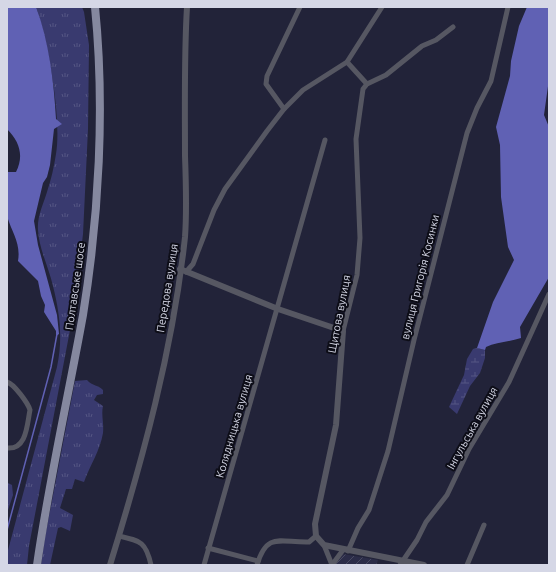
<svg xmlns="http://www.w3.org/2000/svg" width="556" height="572" viewBox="0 0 556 572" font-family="Ubuntu,sans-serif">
  <defs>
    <pattern id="industrial-furrows" width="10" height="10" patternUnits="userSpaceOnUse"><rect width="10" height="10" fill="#2b2c48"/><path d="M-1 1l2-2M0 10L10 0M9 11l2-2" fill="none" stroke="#494a62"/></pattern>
    <pattern id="grass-tufts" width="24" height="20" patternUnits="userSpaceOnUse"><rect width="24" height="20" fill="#393a6f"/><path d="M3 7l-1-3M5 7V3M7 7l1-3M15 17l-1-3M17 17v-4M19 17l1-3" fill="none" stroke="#555684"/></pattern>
    <pattern id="wetland-marsh" width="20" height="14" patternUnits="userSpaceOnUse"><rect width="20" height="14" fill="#393a6f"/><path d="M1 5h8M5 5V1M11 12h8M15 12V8" fill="none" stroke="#555684"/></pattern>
  </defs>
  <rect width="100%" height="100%" fill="#222339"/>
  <path fill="url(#industrial-furrows)" d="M343 554 378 560 376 565H335Z"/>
  <g fill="url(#grass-tufts)">
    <path d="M36 7H82L84 12 89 45 88 129 83 234 74 309 29 546 27 565H7V554L57 367C63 339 60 314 53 286 49 268 39 249 38 230 37 217 43 205 47 192 51 180 54 167 56 154 62 119 48 40 36 7Z"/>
    <path d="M87 380C92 386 99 385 103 390V394L97 395 94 400 103 406C101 415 104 423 103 433 100 451 90 465 84 482L75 479 72 489H66L60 508 73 515 70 531 61 527 58 528 50 565H41L45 537 75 381Z"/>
    <path d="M8 483 12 485 13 495 7 513Z"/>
  </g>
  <path fill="url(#wetland-marsh)" d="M477 348 485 350V358L480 373 470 386 457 414 449 407 464 375 467 359 473 349Z"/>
  <g fill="#6061b4">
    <path d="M7 7H36C49 41 54 83 56 119L62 124 54 129 50 165 47 177 43 183 34 221 38 245 57 315 59 334 56 336V331L44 312 45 305 41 296 38 281 18 261C21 243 12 233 7 216 4 206 7 184 7 172H16C24 156 20 142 7 129Z"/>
    <path d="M527 7H549V79L544 115 549 127V277L520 327 521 338C509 342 496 342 486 347L485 350 477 348 493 302 514 260 508 247 501 197 500 145 496 127 510 76 511 61 519 26Z"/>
  </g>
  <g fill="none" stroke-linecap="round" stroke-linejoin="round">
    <path stroke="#6061b4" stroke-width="1.5" d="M7 530 51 367 57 334"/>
    <g stroke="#565762" stroke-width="5">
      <path d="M347 62 367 84"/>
      <path d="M284 109 266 84 267 76 300 7"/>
      <path d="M186 272 193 264 214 210 225 189 267 131 284 109 303 90 347 62 382 7"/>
      <path d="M343 331 357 275 360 238 356 139 363 89 367 84 386 75 422 46 436 40 453 27"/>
      <path d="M7 382C14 384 28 403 30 410 27 424 27 450 7 448"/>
      <path d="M119 536C141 541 146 542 151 565"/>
      <path d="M324 545 332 565"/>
      <path d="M208 548 258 561"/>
      <path d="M348 551 358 528 369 510 388 451 414 340 467 133 477 108 491 81 508 7"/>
      <path d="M204 565 325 140"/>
      <path d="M257 565C267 531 281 543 309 542L316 536"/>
      <path d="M332 565 343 550"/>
      <path d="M400 565 417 540 426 522 447 495 469 449 509 382 549 294"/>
      <path d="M467 565 484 525"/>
    </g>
    <g stroke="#565762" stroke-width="6">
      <path d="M180 269 278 309 343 331 336 425 315 524 316 536 324 545 424 565"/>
      <path d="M110 565C143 458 173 349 185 237 187 210 186 183 185 156 185 106 184 56 187 7"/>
    </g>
    <path stroke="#85889f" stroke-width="8" d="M37 565C49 481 68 398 83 315 99 216 105 107 95 7"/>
  </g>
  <g text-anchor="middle" stroke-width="4" stroke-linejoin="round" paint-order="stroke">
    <g font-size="11" fill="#d5d7e6" stroke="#0d0d17">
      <text transform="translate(420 277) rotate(-76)" y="4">вулиця Григорія Косинки</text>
      <text transform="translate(75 286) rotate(-82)" y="4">Полтавське шосе</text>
      <text transform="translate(167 288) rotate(-81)" y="4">Передова вулиця</text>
      <text transform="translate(339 314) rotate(-79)" y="4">Щитова вулиця</text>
      <text transform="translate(234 426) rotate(-74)" y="4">Колядницька вулиця</text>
      <text transform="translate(472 428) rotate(-61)" y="4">Інгульська вулиця</text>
    </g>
  </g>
  <rect width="556" height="572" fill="none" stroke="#d5d7e6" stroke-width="16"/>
</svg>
